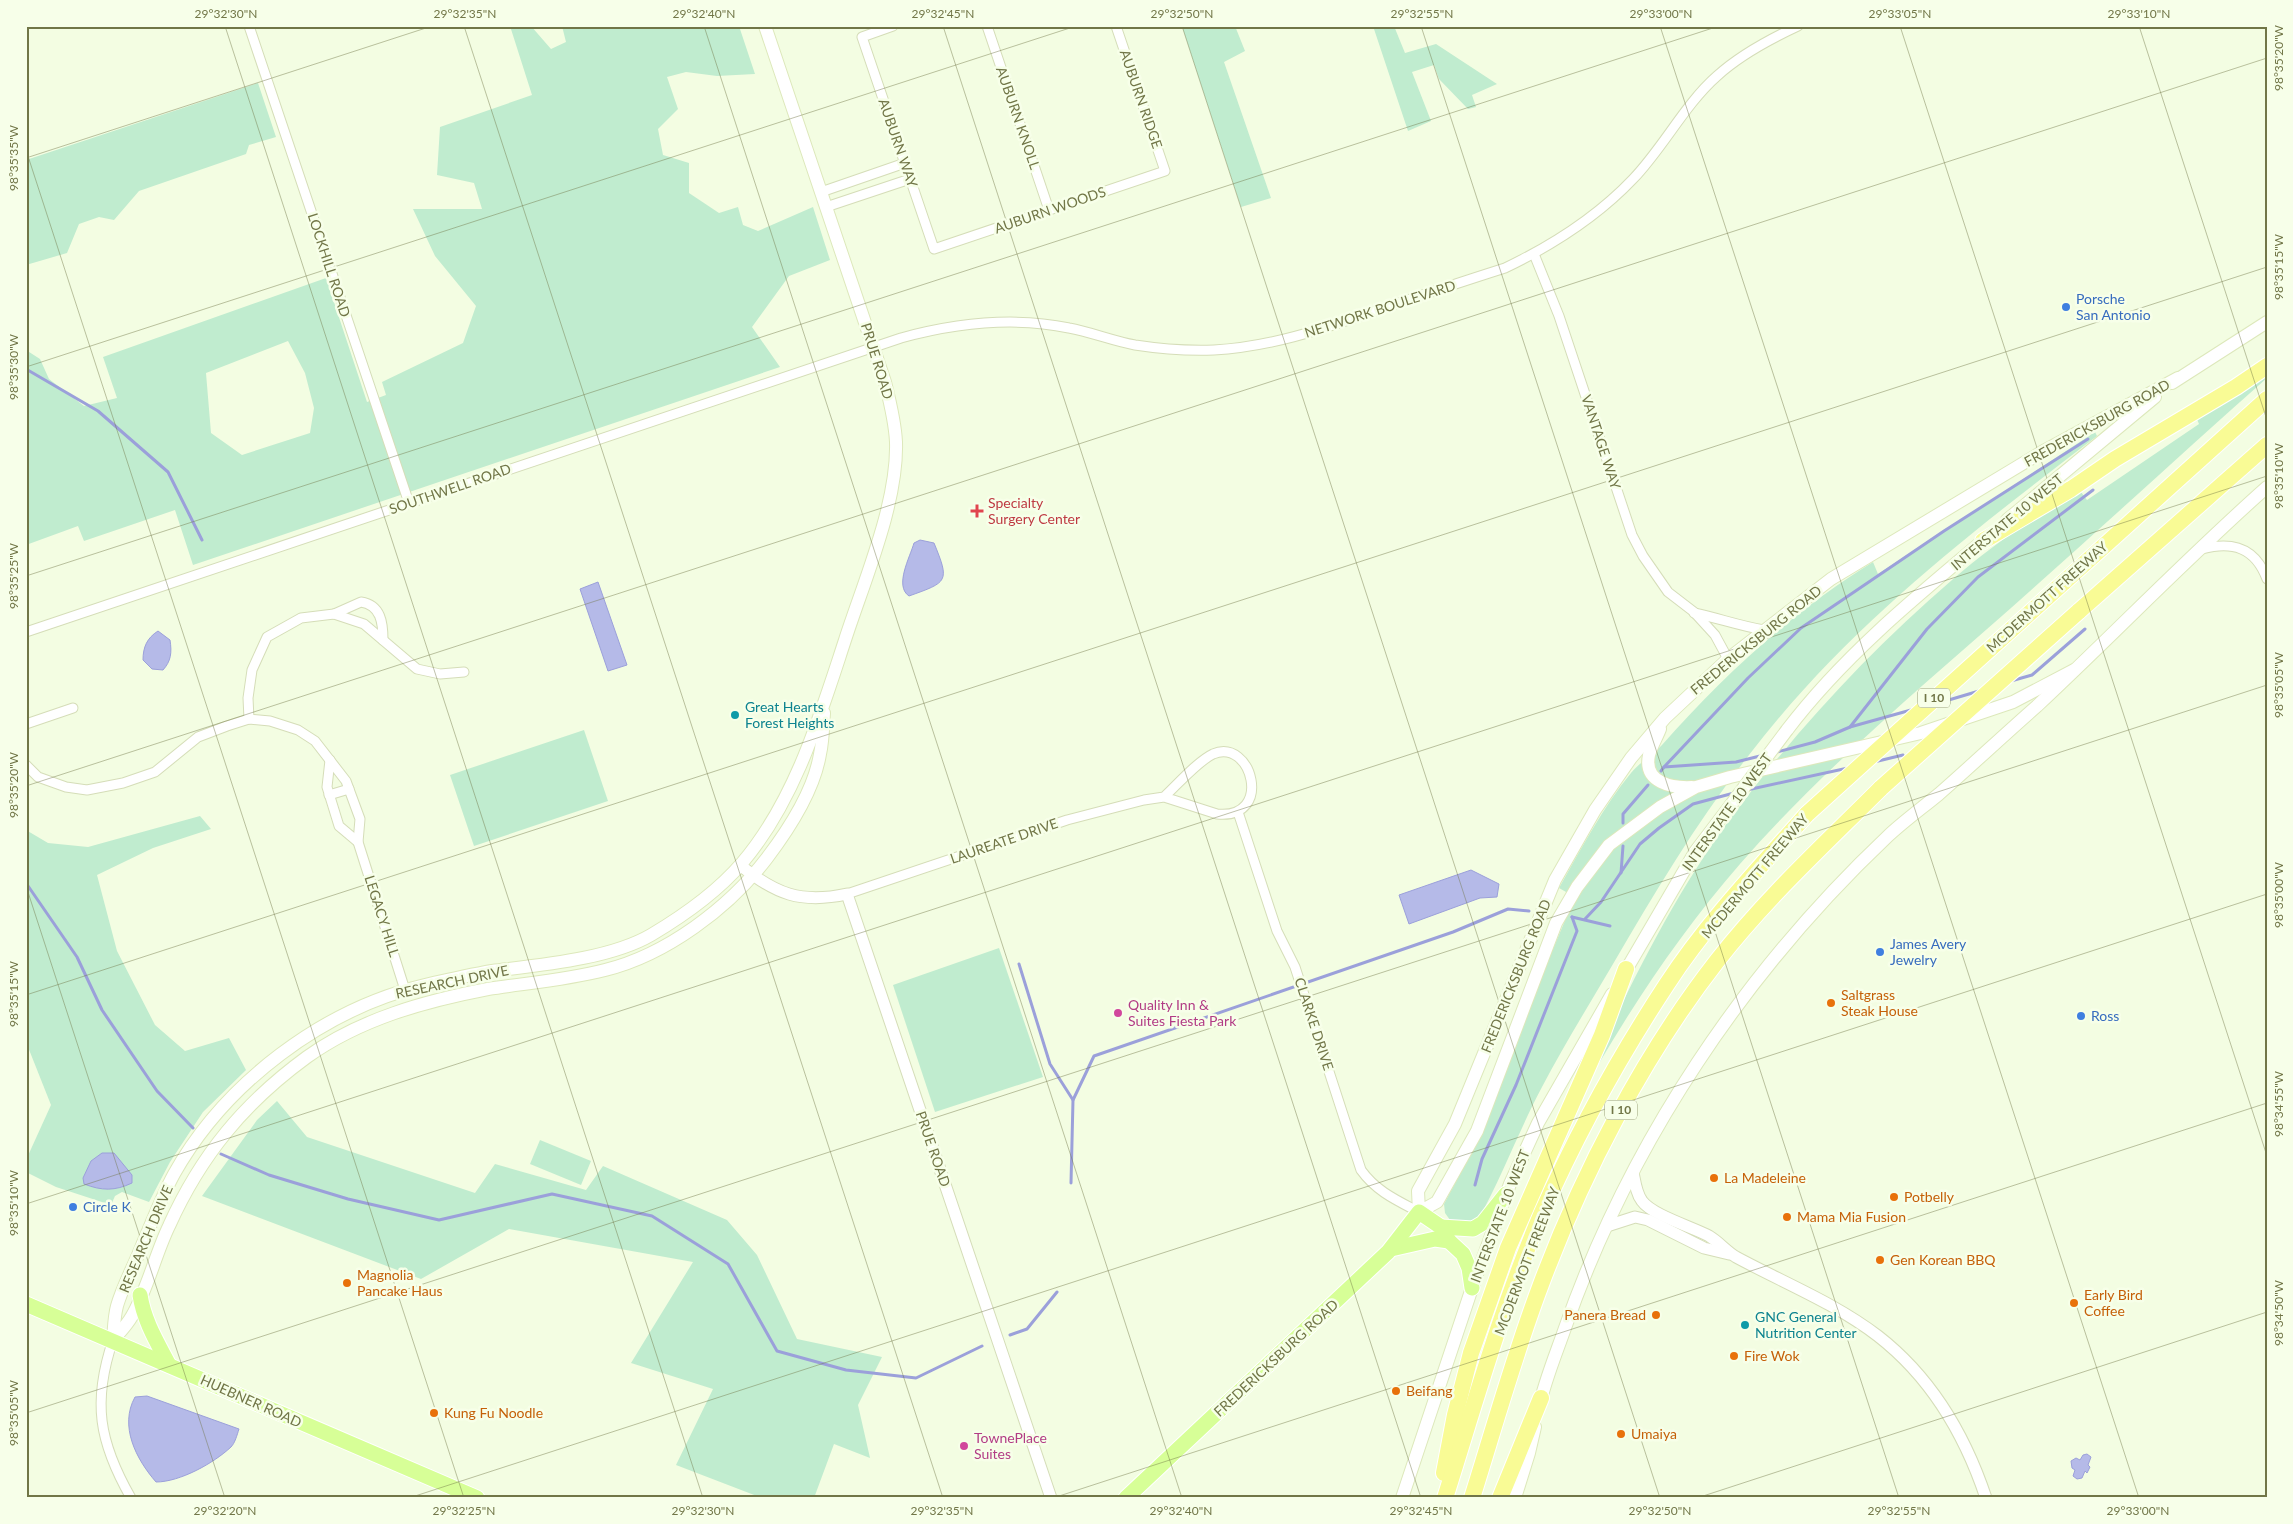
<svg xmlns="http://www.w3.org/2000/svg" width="2293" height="1524" viewBox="0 0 2293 1524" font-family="Lato,sans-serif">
  <rect width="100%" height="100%" fill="#f3fde2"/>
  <g fill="#c0eccf" fill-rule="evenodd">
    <path d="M510 26H531L551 49 566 42 562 26H739L755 74 717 76 686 72 667 77 678 109 658 129 663 155 689 163V193L719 213 738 207 743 225 758 231 813 207 830 260 789 276 752 327 780 367 193 565 175 510 84 541 78 526 26 545V350L40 359 49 379 84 406 117 398 103 357 326 278 367 402 386 395 382 382 463 343 476 306 435 256 413 209H482L474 183 437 175 440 127 532 95ZM288 341 305 373 314 408 310 433 242 455 211 433 206 373Z"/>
    <path d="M1182 26H1235L1245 51 1224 62 1271 198 1241 207Z"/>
    <path d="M1373 26H1394L1405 53 1436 44 1497 84 1472 95 1476 107 1468 109 1439 79 1434 65 1412 72 1431 121 1408 131Z"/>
    <path d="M258 83 276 137 249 145 246 154 139 191 114 220 99 217 79 224 67 253 26 265V160Z"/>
    <path d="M2265 374 2267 378C2181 454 2097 532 2011 608 1918 690 1822 770 1740 864 1686 926 1639 995 1598 1065L1595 1062C1634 975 1682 881 1740 806 1802 724 1874 647 1952 580 1991 546 2035 517 2078 488L2087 500 2199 424 2196 417Z"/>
    <path d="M2095 432 2097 436C1969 534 1848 626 1749 755 1698 820 1655 892 1613 964 1589 1005 1564 1045 1542 1087 1519 1130 1502 1177 1478 1220L1469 1224 1450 1220 1445 1213 1444 1204 1477 1142 1539 982 1575 897 1559 888C1581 849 1603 807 1631 773 1640 762 1653 755 1662 745 1723 676 1794 610 1873 562L1878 574Z"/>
    <path d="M584 730 608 801 474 846 450 775Z"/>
    <path d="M200 816 211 829 153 848 97 875 117 951 155 1025 185 1051 229 1038 246 1070 203 1112 170 1162 149 1202 122 1192 115 1196 111 1205 56 1187 26 1172V1160L51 1105 26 1042V830L48 843 88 847Z"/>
    <path d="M999 948 1043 1077 935 1112 893 985Z"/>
    <path d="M277 1101 307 1137 475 1193 495 1164 586 1190 603 1166 727 1220 757 1255 797 1339 882 1357 858 1405 870 1458 834 1444 814 1498H762L676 1465 713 1389 631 1363 693 1262 509 1229 421 1279 202 1196 257 1120Z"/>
    <path d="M540 1140 591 1161 581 1185 530 1164Z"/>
  </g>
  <g fill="#b5bae8" stroke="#9ba0da">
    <path d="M920 540 934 543C950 582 948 582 909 596 894 586 910 557 914 543Z"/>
    <path d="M598 582 627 665 608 671 580 589Z"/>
    <path d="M158 631 170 640C172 653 171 661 163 670L152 669 143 660C143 647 147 638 158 631Z"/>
    <path d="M1471 870 1499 884 1497 897 1480 898 1409 924 1399 895Z"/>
    <path d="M102 1153H114L132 1175V1183C115 1191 102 1191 84 1184L83 1178 91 1161Z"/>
    <path d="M147 1396 239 1429C237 1435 235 1443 231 1447 214 1463 180 1482 156 1482 136 1459 119 1426 135 1397Z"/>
    <path d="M2087 1454 2091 1457 2088 1465 2090 1467 2087 1473 2085 1471 2082 1478 2077 1479 2073 1476 2075 1470 2072 1468 2071 1461 2076 1458 2080 1460 2083 1455Z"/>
  </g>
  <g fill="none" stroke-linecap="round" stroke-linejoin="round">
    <g stroke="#9ba0da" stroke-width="3">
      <path d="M26 369 98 411 168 472 202 540"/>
      <path d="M2011 681 2032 675 2085 629"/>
      <path d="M1942 702 1979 691"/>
      <path d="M1850 727 1927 629 1978 577 2093 490"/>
      <path d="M1777 752 1815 742 1850 727 1911 710"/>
      <path d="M1874 762 1903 755"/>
      <path d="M1664 767 1748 678 1801 628 1944 531 2088 439"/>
      <path d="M1661 771 1664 767 1736 762 1764 755"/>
      <path d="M1747 790 1848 768"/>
      <path d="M1623 823V814L1648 785"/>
      <path d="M1621 873 1623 846"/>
      <path d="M26 883 77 957 102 1010 157 1091 193 1128"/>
      <path d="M1572 917 1610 926"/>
      <path d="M1585 919 1601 902 1640 844 1659 828 1693 804 1734 793"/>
      <path d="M1019 964 1050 1064 1073 1100"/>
      <path d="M221 1154 269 1175 348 1199 439 1220 552 1194 652 1216 728 1264 777 1351 846 1370 916 1378 982 1346"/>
      <path d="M1071 1183 1073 1100 1094 1056 1453 932 1508 909 1529 911"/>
      <path d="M1475 1185 1482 1159 1516 1085 1577 931 1572 917"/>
      <path d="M1010 1335 1027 1329 1057 1292"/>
    </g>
    <defs>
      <g id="minor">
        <path d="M249 26 409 503"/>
        <path d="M893 26 862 37 934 249 1165 171 1116 26"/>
        <path d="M987 26 1049 210"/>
        <path d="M821 192 905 163"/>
        <path d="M826 207 910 179"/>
        <path d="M1534 254 1559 316 1632 535 1643 556 1668 592 1694 612 1715 635 1728 659"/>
        <path d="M2202 549C2232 541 2255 547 2267 579"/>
        <path d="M1694 613C1718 618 1740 626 1764 630"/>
        <path d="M334 614 361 602C381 605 383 623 383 640"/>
        <path d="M26 632 901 338C956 323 1012 316 1069 328 1091 332 1113 341 1135 345 1161 349 1188 351 1214 350 1269 347 1320 330 1372 312 1416 297 1461 282 1505 268 1553 245 1596 218 1633 179 1663 148 1685 104 1717 76 1740 55 1770 39 1798 26"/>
        <path d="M249 719 248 698 252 670 267 637 301 618 334 614 364 624 417 669 440 674 464 672"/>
        <path d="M26 724 73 708"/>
        <path d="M330 760 327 787 339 826 358 842"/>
        <path d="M26 765 38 777 66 787 87 790 123 783 155 772 198 737 227 726 249 719 270 721 298 730 315 741 346 781 360 819 358 842 405 990"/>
        <path d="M329 795 349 789"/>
        <path d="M1238 812 1277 931 1295 967 1361 1170C1376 1191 1396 1200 1419 1212"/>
        <path d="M847 894 1067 820 1144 800 1164 797 1217 814C1274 820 1252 737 1213 754 1198 761 1177 785 1164 797"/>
        <path d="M113 1340C92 1402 99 1442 131 1498"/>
      </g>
      <g id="tertiary">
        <path d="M740 865C775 894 801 904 847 894L1051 1498"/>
        <path d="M1633 1172C1635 1182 1636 1193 1642 1201 1652 1215 1692 1227 1709 1236 1719 1242 1726 1251 1736 1257 1784 1283 1835 1303 1878 1336 1932 1378 1965 1435 1986 1498"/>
        <path d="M1607 1226 1635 1217 1648 1220 1704 1248 1729 1254"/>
      </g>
      <g id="secondary">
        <path d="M2172 383 2267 322"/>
        <path d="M2007 520 2155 397"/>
        <path d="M2074 670 2013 702 1921 733 1730 777 1696 787 1660 807 1609 845 1577 887 1556 923 1477 1131 1437 1202 1419 1212 1418 1191 1455 1124 1555 880 1595 810 1631 758 1665 718 1728 659 1831 579 2042 452 2178 378"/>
        <path d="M1660 729C1657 737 1651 747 1649 755 1643 783 1672 788 1692 787"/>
        <path d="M1787 730C1844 655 1918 595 1990 535"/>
        <path d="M1622 977 1695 852 1730 806"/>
        <path d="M113 1340C114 1329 114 1317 117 1306 123 1285 135 1264 143 1243 153 1220 162 1196 174 1174 225 1083 323 1009 425 985 447 980 469 975 492 971 540 965 610 959 651 935 683 916 718 891 742 863 795 801 820 716 845 640 864 581 898 503 896 442 895 421 890 402 885 382L765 26"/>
        <path d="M113 1340C119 1333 127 1325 132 1316 148 1288 155 1255 169 1226 201 1155 244 1103 307 1057 360 1019 425 1001 488 989 527 983 566 980 605 970 666 955 729 908 767 858 789 829 814 791 820 754 823 741 823 727 824 713"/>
        <path d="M1539 1407C1545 1380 1556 1354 1565 1328 1630 1142 1745 971 1888 836 1904 821 1922 808 1939 794 1972 765 2004 735 2037 706 2114 634 2188 557 2267 487"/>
        <path d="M1402 1498 1472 1288 1510 1184 1538 1123 1612 994"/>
        <path d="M1515 1498 1529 1453 1535 1427"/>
      </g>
      <g id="primary">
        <path d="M1441 1227 1473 1229 1483 1223 1506 1194"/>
        <path d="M1391 1249 1435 1239 1449 1241"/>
        <path d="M140 1295C144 1321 157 1342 169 1365"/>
        <path d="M26 1304 477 1498"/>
        <path d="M1126 1498 1388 1252 1419 1212 1441 1227 1449 1241 1463 1254 1469 1268 1472 1288"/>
      </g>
      <g id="motorway">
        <path d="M1983 541 2071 489 2115 459 2236 387 2267 366"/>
        <path d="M2063 583 2267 399"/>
        <path d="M2078 612 2267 445"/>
        <path d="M1444 1473 1455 1415 1471 1353 1508 1248 1602 1035 1626 969"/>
        <path d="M1445 1498C1475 1403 1502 1306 1541 1215 1576 1135 1619 1057 1667 984 1706 924 1759 868 1807 814"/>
        <path d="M1472 1498C1494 1428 1514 1356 1540 1287 1582 1174 1643 1056 1717 961 1766 898 1825 844 1881 788"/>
        <path d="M1500 1498 1541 1398"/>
      </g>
    </defs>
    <use href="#minor" stroke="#d5ddb8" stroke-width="11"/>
    <use href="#tertiary" stroke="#d5ddb8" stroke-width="13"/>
    <use href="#secondary" stroke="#dde8bb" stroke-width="14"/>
    <use href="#primary" stroke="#fff" stroke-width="17"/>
    <use href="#motorway" stroke="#fff" stroke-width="18"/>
    <use href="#minor" stroke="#fff" stroke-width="9"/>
    <use href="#tertiary" stroke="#fff" stroke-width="11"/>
    <use href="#secondary" stroke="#fff" stroke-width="12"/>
    <use href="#primary" stroke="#d7ff97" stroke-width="15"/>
    <use href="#motorway" stroke="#f9fb95" stroke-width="16"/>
    <defs>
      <path id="secondary-bridge" d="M1730 806 1787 730"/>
      <g id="motorway-bridge">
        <path d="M1881 788 2078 612"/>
        <path d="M1807 814 2063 583"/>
      </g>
    </defs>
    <use href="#secondary-bridge" stroke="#dde8bb" stroke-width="14" stroke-linecap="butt"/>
    <use href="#motorway-bridge" stroke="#fff" stroke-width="18" stroke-linecap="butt"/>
    <use href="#secondary-bridge" stroke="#fff" stroke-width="12"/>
    <use href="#motorway-bridge" stroke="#f9fb95" stroke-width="16"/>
  </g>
  <path fill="none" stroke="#717647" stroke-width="1" stroke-opacity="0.45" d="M225 26 703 1498M464 26 943 1498M704 26 1182 1498M943 26 1421 1498M1182 26 1660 1498M1421 26 1899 1498M1660 26 2139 1498M1900 26 2267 1156M2139 26 2267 420M26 150 464 1498M26 158 432 26M26 367 1076 26M26 576 1719 26M26 786 2267 58M26 886 225 1498M26 995 2267 267M26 1204 2267 476M26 1413 2267 685M409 1498 2267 894M1053 1498 2267 1103M1697 1498 2267 1312"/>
  <g fill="#3f7fe0" stroke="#f7ffe9" stroke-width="2">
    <circle cx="2066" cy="307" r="5"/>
    <circle cx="1880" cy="952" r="5"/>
    <circle cx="2081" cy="1016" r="5"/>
    <circle cx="73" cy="1207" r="5"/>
  </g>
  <path fill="#e0444e" stroke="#f7ffe9" stroke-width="2" d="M974.5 503.5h5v5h5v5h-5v5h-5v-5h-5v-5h5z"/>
  <g fill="#0f9aa8" stroke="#f7ffe9" stroke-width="2">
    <circle cx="735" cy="715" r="5"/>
    <circle cx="1745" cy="1325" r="5"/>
  </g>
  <g fill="#e8710a" stroke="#f7ffe9" stroke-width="2">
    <circle cx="1831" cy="1003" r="5"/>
    <circle cx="1714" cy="1178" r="5"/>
    <circle cx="1894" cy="1197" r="5"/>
    <circle cx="1787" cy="1217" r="5"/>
    <circle cx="1880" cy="1260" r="5"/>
    <circle cx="347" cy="1283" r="5"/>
    <circle cx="2074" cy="1303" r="5"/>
    <circle cx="1656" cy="1315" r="5"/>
    <circle cx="1734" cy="1356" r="5"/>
    <circle cx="1396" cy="1391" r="5"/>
    <circle cx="434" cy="1413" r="5"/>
    <circle cx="1621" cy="1434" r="5"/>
  </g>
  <g fill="#d1479c" stroke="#f7ffe9" stroke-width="2">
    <circle cx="1118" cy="1013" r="5"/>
    <circle cx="964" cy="1446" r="5"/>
  </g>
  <g text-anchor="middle" stroke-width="5" stroke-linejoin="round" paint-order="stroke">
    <g fill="#f7ffe9" stroke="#999f78" stroke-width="1">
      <rect x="1918" y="688.5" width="32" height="19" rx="4"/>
      <rect x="1605" y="1100.5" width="32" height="19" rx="4"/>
    </g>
    <g font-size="12" font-weight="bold" fill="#717647">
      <text x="1934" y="702">I 10</text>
      <text x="1621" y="1114">I 10</text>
    </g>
    <g font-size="14" fill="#717647" stroke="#f7ffe9">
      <text transform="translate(1141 99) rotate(71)" y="5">AUBURN RIDGE</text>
      <text transform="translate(1018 118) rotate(71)" y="5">AUBURN KNOLL</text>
      <text transform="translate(898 143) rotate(71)" y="5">AUBURN WAY</text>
      <text transform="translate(1050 210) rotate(-19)" y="5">AUBURN WOODS</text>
      <text transform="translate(329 265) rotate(72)" y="5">LOCKHILL ROAD</text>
      <text transform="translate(1380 309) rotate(-18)" y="5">NETWORK BOULEVARD</text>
      <text transform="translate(877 361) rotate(73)" y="5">PRUE ROAD</text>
      <text transform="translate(2097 423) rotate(-29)" y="5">FREDERICKSBURG ROAD</text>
      <text transform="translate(1601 442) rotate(72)" y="5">VANTAGE WAY</text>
      <text transform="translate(450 489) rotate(-19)" y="5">SOUTHWELL ROAD</text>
      <text transform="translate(2007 522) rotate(-40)" y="5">INTERSTATE 10 WEST</text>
      <text transform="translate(2047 597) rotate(-42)" y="5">MCDERMOTT FREEWAY</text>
      <text transform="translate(1756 640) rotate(-39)" y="5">FREDERICKSBURG ROAD</text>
      <text transform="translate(1727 812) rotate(-54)" y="5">INTERSTATE 10 WEST</text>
      <text transform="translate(1004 841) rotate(-19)" y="5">LAUREATE DRIVE</text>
      <text transform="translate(1755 876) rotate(-50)" y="5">MCDERMOTT FREEWAY</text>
      <text transform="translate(382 916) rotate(72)" y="5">LEGACY HILL</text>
      <text transform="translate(1516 976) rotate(-68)" y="5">FREDERICKSBURG ROAD</text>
      <text transform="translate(452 982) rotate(-12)" y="5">RESEARCH DRIVE</text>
      <text transform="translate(1314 1024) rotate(72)" y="5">CLARKE DRIVE</text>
      <text transform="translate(933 1149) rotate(71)" y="5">PRUE ROAD</text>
      <text transform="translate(1500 1216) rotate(-69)" y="5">INTERSTATE 10 WEST</text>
      <text transform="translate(146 1239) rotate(-67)" y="5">RESEARCH DRIVE</text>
      <text transform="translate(1527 1261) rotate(-69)" y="5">MCDERMOTT FREEWAY</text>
      <text transform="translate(1276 1358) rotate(-43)" y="5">FREDERICKSBURG ROAD</text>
      <text transform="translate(251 1401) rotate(24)" y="5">HUEBNER ROAD</text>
    </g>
    <g font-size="14" fill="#366cbe" stroke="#f7ffe9" text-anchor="start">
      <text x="2076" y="304">Porsche<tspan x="2076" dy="16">San Antonio</tspan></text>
      <text x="1890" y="949">James Avery<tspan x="1890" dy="16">Jewelry</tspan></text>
      <text x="2091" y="1021">Ross</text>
      <text x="83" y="1212">Circle K</text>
    </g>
    <g font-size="14" fill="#be3a42" stroke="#f7ffe9" text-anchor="start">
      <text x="988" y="508">Specialty<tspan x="988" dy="16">Surgery Center</tspan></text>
    </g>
    <g font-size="14" fill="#0d838f" stroke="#f7ffe9" text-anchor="start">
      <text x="745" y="712">Great Hearts<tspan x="745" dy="16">Forest Heights</tspan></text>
      <text x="1755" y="1322">GNC General<tspan x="1755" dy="16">Nutrition Center</tspan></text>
    </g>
    <g font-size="14" fill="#c56008" stroke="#f7ffe9" text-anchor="start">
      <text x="1841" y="1000">Saltgrass<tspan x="1841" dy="16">Steak House</tspan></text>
      <text x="1724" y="1183">La Madeleine</text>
      <text x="1904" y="1202">Potbelly</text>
      <text x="1797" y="1222">Mama Mia Fusion</text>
      <text x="1890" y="1265">Gen Korean BBQ</text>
      <text x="357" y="1280">Magnolia<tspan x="357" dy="16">Pancake Haus</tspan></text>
      <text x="2084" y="1300">Early Bird<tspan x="2084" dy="16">Coffee</tspan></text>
      <text x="1646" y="1320" text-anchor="end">Panera Bread</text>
      <text x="1744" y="1361">Fire Wok</text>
      <text x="1406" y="1396">Beifang</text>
      <text x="444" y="1418">Kung Fu Noodle</text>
      <text x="1631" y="1439">Umaiya</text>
    </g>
    <g font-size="14" fill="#b23c85" stroke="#f7ffe9" text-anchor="start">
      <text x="1128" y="1010">Quality Inn &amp;<tspan x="1128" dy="16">Suites Fiesta Park</tspan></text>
      <text x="974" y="1443">TownePlace<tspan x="974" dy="16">Suites</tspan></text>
    </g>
  </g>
  <rect width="2293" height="1524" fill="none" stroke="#f7ffe9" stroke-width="55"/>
  <rect x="28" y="28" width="2238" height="1468" fill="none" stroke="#717647" stroke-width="2"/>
  <g font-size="12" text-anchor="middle" fill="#717647">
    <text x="226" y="18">29°32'30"N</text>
    <text x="465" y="18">29°32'35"N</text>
    <text x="704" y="18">29°32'40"N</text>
    <text x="943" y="18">29°32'45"N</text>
    <text x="1182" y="18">29°32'50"N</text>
    <text x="1422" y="18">29°32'55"N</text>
    <text x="1661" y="18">29°33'00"N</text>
    <text x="1900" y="18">29°33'05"N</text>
    <text x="2139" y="18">29°33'10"N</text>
    <text transform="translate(2279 58) rotate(-90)" y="4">98°35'20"W</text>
    <text transform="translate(14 158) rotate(-90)" y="4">98°35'35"W</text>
    <text transform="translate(2279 267) rotate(-90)" y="4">98°35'15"W</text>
    <text transform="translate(14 367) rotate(-90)" y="4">98°35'30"W</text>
    <text transform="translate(2279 476) rotate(-90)" y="4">98°35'10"W</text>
    <text transform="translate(14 576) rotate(-90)" y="4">98°35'25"W</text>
    <text transform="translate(2279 685) rotate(-90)" y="4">98°35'05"W</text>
    <text transform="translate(14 785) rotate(-90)" y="4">98°35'20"W</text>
    <text transform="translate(2279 895) rotate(-90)" y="4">98°35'00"W</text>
    <text transform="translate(14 994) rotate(-90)" y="4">98°35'15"W</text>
    <text transform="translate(2279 1104) rotate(-90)" y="4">98°34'55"W</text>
    <text transform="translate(14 1203) rotate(-90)" y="4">98°35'10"W</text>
    <text transform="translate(2279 1313) rotate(-90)" y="4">98°34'50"W</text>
    <text transform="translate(14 1413) rotate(-90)" y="4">98°35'05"W</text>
    <text x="225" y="1515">29°32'20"N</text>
    <text x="464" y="1515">29°32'25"N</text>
    <text x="703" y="1515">29°32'30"N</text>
    <text x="942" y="1515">29°32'35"N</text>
    <text x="1181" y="1515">29°32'40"N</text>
    <text x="1421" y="1515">29°32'45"N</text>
    <text x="1660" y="1515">29°32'50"N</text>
    <text x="1899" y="1515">29°32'55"N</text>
    <text x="2138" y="1515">29°33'00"N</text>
  </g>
</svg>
